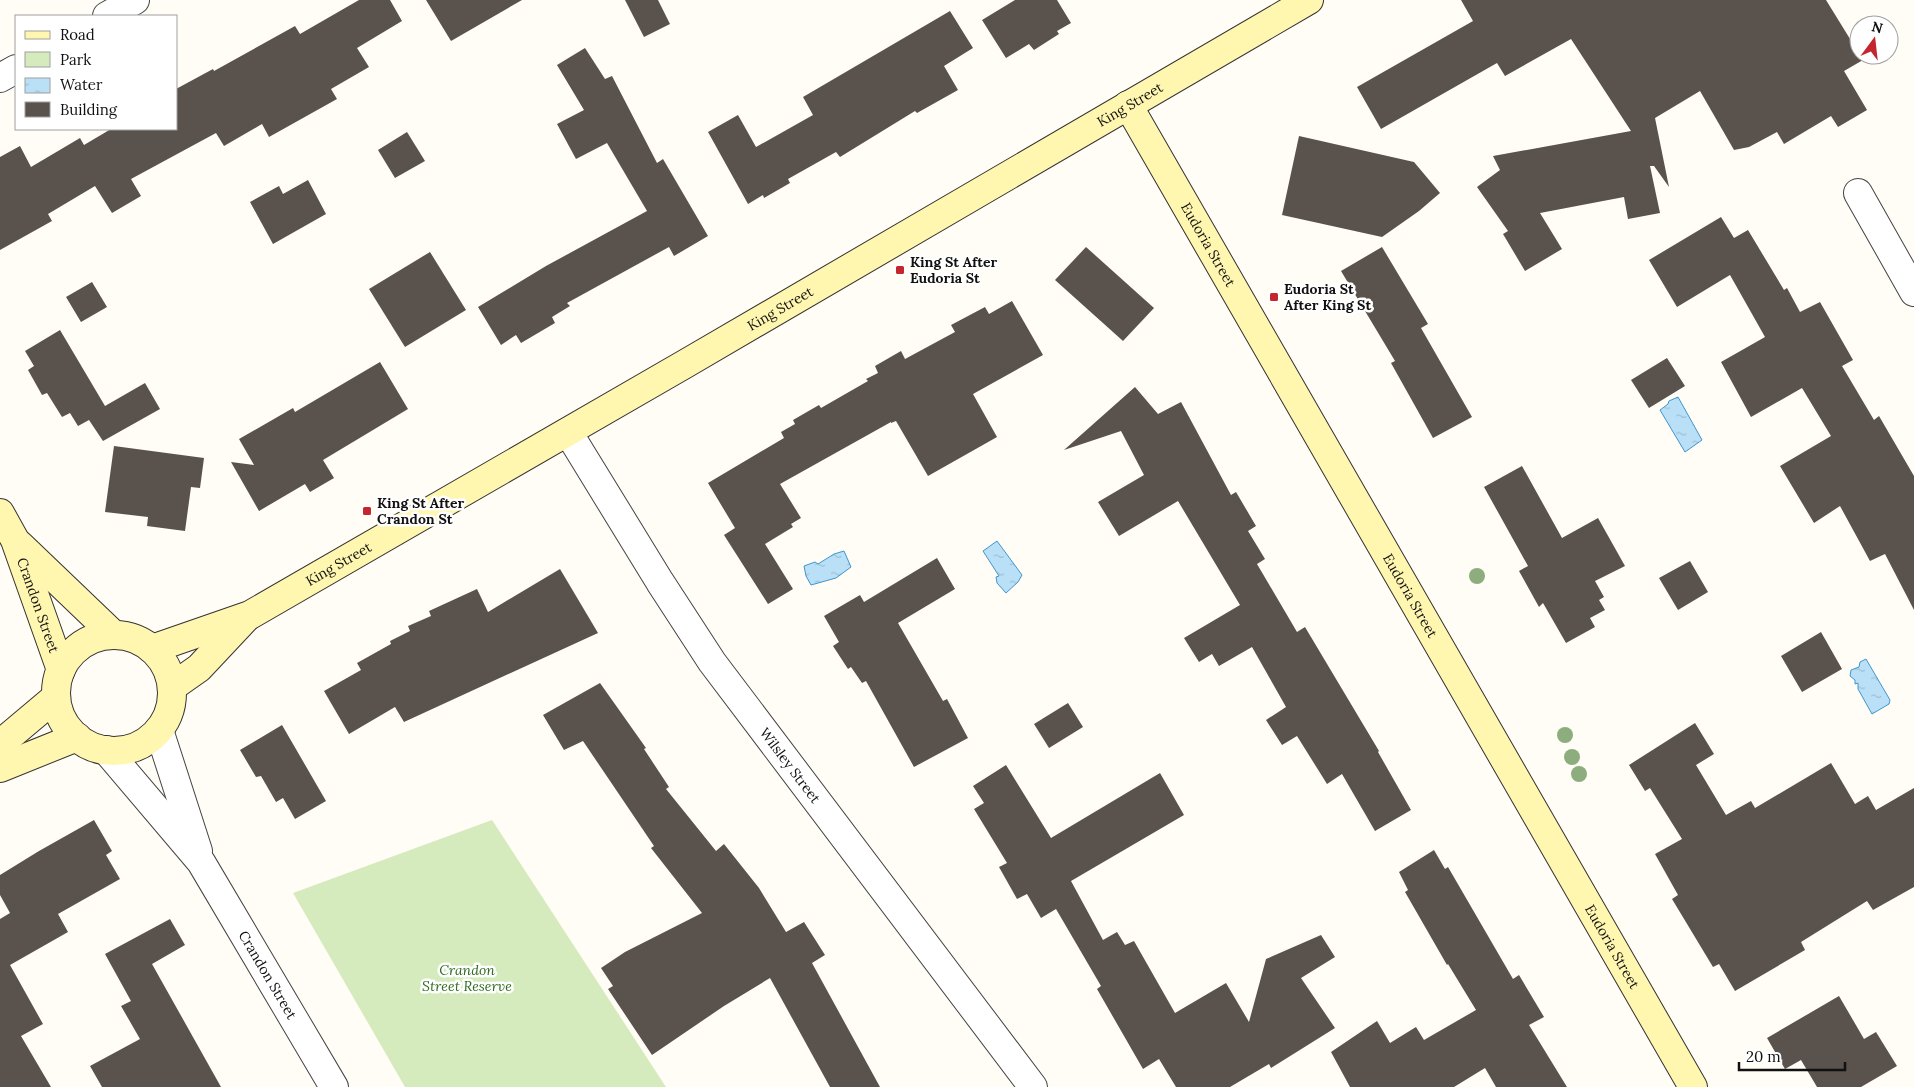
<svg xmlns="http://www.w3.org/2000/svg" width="1914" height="1087" viewBox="0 0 1914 1087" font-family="Lora,serif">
  <defs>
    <pattern id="water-ripples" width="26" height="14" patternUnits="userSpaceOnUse" patternTransform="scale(1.25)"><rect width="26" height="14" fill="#b9e0f7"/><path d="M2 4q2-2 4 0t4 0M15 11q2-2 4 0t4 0" fill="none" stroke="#9ebfd3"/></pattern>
  </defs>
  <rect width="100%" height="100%" fill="#fffdf5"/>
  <path fill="#d5ebbd" d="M492 820 666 1087H405L293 893Z"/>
  <g fill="url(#water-ripples)" stroke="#3f96cf">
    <path d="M1678 397 1702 440 1685 452 1660 410 1668 404 1669 401Z"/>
    <path d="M997 541 1022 575 1018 582 1006 593 997 583 996 577 999 576 983 551Z"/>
    <path d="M844 551 851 567 836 578 811 585 806 576 804 566 815 562 818 564 834 554Z"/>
    <path d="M1866 659 1890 700 1889 704 1872 714 1858 689V683L1855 684V680L1850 676 1851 670 1859 667 1860 662Z"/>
  </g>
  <g fill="#5a524d">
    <path d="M359 0H390L402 21 357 48 369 67 331 89 337 99 269 137 262 124 224 146 216 133 131 179 141 196 112 213 95 186 48 214 52 221 0 250V157L20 146 31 167 80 138 84 145 111 129H176V89L213 69 214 71 295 26 300 34Z"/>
    <path d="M426 0H522L451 41Z"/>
    <path d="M625 0H658L670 24 644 37Z"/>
    <path d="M1015 0H1057L1071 23 1057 31 1059 34 1034 50 1029 44 1006 58 982 20Z"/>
    <path d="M1461 0H1826L1863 60 1844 71 1867 110 1838 127 1831 116 1784 144 1777 132 1749 147 1734 150 1700 91 1655 118 1669 187 1654 166H1650L1660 213 1628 219 1624 197 1540 213 1562 249 1525 271 1503 234 1508 231 1477 187 1500 170 1493 156 1631 131 1571 39 1505 76 1497 63 1381 129 1357 87 1473 21Z"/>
    <path d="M950 11 973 48 944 66 958 90 917 113 915 111 840 157 836 152 788 179 790 183 764 198 763 195 748 204 708 132 738 115 756 147 813 115 803 97Z"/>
    <path d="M585 48 605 79 612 76 657 163 663 159 708 236 674 256 669 247 567 303 570 306 552 317 555 323 521 343 516 335 501 345 478 307 546 266 647 211 607 143 576 159 557 124 584 110 557 65Z"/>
    <path d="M407 132 425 161 395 178 378 150Z"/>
    <path d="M1299 136 1414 162 1440 193 1419 211 1382 237 1282 215Z"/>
    <path d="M308 180 326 214 273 244 250 202 279 186 283 194Z"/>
    <path d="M1721 217 1734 238 1748 230 1784 290 1787 288 1800 312 1820 302 1853 360 1842 366 1874 420 1879 416 1914 476V610L1885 554 1870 561 1840 506 1814 523 1780 466 1831 436 1802 388 1751 417 1721 362 1765 337 1730 275 1677 307 1649 260Z"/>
    <path d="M1086 247 1154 308 1123 341 1055 280Z"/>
    <path d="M1382 247 1428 324 1421 328 1472 417 1433 438 1391 363 1395 361 1341 271Z"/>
    <path d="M430 252 466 310 405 347 369 289Z"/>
    <path d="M92 282 107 307 81 322 66 297Z"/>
    <path d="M1012 301 1043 355 973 394 997 437 928 476 896 421 891 423V422L780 484 801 518 791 524 793 527 765 544 793 589 768 604 724 535 735 528 708 483 784 438 781 432 795 424 793 420 819 405 821 408 868 381 866 379 878 373 875 366 901 351 905 359 955 332 951 325 985 307 989 314Z"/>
    <path d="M60 330 105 406 145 383 160 409 103 441 89 420 78 426 70 413 62 417 47 393 42 395 28 370 34 366 25 351Z"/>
    <path d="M1667 358 1685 386 1649 408 1631 380Z"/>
    <path d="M380 362 408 409 323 460 334 478 310 492 305 484 259 511 231 462 254 465 239 439 293 408 295 412Z"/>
    <path d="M1135 387 1158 414 1181 402 1231 495 1236 492 1256 526 1248 531 1265 559 1257 564 1297 632 1305 627 1379 751 1378 752 1411 810 1375 831 1342 774 1327 784 1297 736 1282 745 1266 720 1286 707 1252 647 1219 666 1212 654 1199 662 1184 638 1240 605 1178 501 1119 536 1098 502 1144 475 1121 431 1064 450Z"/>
    <path d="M114 446 204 458 200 488 191 487 185 531 147 526 148 517 105 512Z"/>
    <path d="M1522 466 1562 538 1598 518 1625 566 1595 581 1604 597 1599 600 1605 610 1590 618 1595 627 1566 643 1543 603 1539 607 1519 571 1528 566 1484 487Z"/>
    <path d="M937 558 955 589 898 623 943 701 947 699 968 738 914 767 866 681 862 683 851 667 848 669 833 646 839 642 824 616 860 595 864 602Z"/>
    <path d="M1690 561 1708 592 1678 610 1659 578Z"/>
    <path d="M560 569 598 633 404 722 395 707 349 734 324 691 361 670 357 663 391 644 390 641 410 631 408 626 431 616 429 611 477 589 488 612Z"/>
    <path d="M1821 632 1842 669 1802 692 1781 656Z"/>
    <path d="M600 683 646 748 644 749 669 787 666 789 716 851 724 844 759 888 786 932 804 922 825 955 812 963 880 1087H830L770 978 724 1006 652 1055 608 989 613 986 601 968 625 952 702 913 651 848 654 846 583 741 564 750 543 715Z"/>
    <path d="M1068 703 1083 727 1049 748 1034 724Z"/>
    <path d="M1695 723 1714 754 1696 765 1726 815 1751 801 1755 808 1831 763 1855 804 1868 796 1876 810 1914 788V887L1873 910 1867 901 1801 942 1805 950 1735 991 1719 964 1713 967 1672 899 1678 895 1655 854 1682 839 1650 788 1645 791 1629 765Z"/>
    <path d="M282 725 326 801 295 819 283 798 276 802 261 776 256 777 240 750Z"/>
    <path d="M1006 765 1051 838 1160 773 1184 815 1071 881 1103 940 1117 932 1125 945 1134 941 1175 1013 1226 983 1249 1022 1266 959 1321 935 1335 957 1301 978 1335 1028 1271 1068 1269 1064 1230 1087H1176L1159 1059 1143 1069 1097 989 1101 986 1056 909 1041 918 1027 894 1017 899 999 867 1007 863 974 809 984 803 973 786Z"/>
    <path d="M94 820 112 851 106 855 120 879 58 914 68 932 10 965 43 1024 21 1036 51 1087H0V919L10 913 0 895V875L39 851Z"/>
    <path d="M1434 850 1445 869 1448 867 1513 979 1519 975 1544 1017 1529 1025 1567 1087H1496L1485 1068 1454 1087H1350L1331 1052 1377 1021 1390 1043 1416 1027 1424 1040 1476 1010 1448 964 1447 965 1405 892 1408 890 1399 872Z"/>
    <path d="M170 919 185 945 152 964 221 1087H102L90 1066 140 1039 121 1006 131 1001 105 954Z"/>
    <path d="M1839 996 1864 1039 1876 1032 1897 1066 1861 1087H1817L1801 1060 1785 1069 1767 1038Z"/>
  </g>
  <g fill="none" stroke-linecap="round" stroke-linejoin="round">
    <defs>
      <g id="minor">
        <path d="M107 16 135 0"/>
        <path d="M0 78 16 69"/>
        <path d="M1858 193 1914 292"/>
        <path id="s1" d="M568 432 660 582 712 662 1033 1087"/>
        <path d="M159 730 198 851"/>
        <path id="s2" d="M106 750 201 862 334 1087"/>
      </g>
      <g id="secondary">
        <path id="s3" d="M1128 105 1693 1087"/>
        <path id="s4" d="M0 513 15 540 61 670"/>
        <path d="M20 545 114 635"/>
        <circle cx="114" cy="693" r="58"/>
        <path id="s5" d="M152 649 250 615 685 364 1309 0"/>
        <path d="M172 687 199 668 245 619"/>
        <path d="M0 744 56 697"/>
        <path d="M0 768 77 737"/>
      </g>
    </defs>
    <use href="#minor" stroke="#444" stroke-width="30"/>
    <use href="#secondary" stroke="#333" stroke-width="30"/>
    <use href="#minor" stroke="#fff" stroke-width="28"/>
    <use href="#secondary" stroke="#fff6b0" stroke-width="28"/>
  </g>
  <g fill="#8dad7f">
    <circle cx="1477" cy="576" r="8"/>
    <circle cx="1565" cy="735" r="8"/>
    <circle cx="1572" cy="757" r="8"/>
    <circle cx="1579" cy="774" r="8"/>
  </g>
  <g fill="#c4262e" stroke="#fff" stroke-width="2">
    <rect x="895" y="265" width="10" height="10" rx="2.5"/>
    <rect x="1269" y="292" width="10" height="10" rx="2.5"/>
    <rect x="362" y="506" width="10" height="10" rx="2.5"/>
  </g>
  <g text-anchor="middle" stroke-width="5" stroke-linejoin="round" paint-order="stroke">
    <g font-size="14" fill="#111" stroke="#fff">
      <text dy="5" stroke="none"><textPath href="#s5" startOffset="1121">King Street</textPath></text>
      <text dy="5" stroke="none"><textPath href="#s3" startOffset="161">Eudoria Street</textPath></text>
      <text dy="5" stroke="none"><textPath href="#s5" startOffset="716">King Street</textPath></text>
      <text dy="5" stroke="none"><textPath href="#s5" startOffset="206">King Street</textPath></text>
      <text dy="5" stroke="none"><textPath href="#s3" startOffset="566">Eudoria Street</textPath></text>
      <text dy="5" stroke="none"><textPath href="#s4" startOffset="100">Crandon Street</textPath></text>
      <text dy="5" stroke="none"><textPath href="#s1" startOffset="401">Wilsley Street</textPath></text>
      <text dy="5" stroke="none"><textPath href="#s3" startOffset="971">Eudoria Street</textPath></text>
      <text dy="5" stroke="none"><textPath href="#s2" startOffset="278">Crandon Street</textPath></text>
    </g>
    <g font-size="14" font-weight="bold" fill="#111" stroke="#fff" text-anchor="start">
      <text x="910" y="267">King St After<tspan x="910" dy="16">Eudoria St</tspan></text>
      <text x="1284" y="294">Eudoria St<tspan x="1284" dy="16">After King St</tspan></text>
      <text x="377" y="508">King St After<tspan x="377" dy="16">Crandon St</tspan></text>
    </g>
    <g font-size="14" font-style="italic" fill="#2f6b1f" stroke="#fff">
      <text x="467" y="975">Crandon<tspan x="467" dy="16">Street Reserve</tspan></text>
    </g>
  </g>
  <rect x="15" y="15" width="162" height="115" fill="#ffffff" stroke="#a0a0a0"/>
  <rect x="25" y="31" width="25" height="8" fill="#fff6b0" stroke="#a0a0a0"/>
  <text x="60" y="40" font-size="15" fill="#111111">Road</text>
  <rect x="25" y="52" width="25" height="15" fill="#d5ebbd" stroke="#a0a0a0"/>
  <text x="60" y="65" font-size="15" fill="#111111">Park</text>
  <rect x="25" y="78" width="25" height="15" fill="url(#water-ripples)" stroke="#a0a0a0"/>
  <text x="60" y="90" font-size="15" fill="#111111">Water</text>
  <rect x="25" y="102" width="25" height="15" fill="#5a524d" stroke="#a0a0a0"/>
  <text x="60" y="115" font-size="15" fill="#111111">Building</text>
  <g transform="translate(1874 40) rotate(15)"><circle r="24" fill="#ffffff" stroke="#a0a0a0"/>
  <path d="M0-4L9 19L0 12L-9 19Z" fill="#c4262e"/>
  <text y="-8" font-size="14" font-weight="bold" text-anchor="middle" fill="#111111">N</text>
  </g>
  <path d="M1739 1062v8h106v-8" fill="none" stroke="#111111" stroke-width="2.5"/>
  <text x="1746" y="1062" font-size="15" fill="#111111" stroke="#ffffff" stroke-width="4" paint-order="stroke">20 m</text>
</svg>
